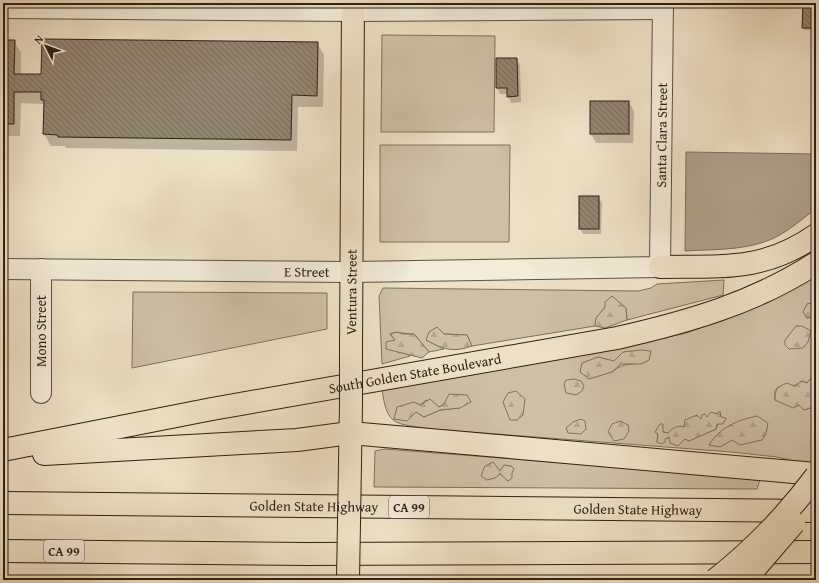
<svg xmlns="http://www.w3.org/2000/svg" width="819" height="583" viewBox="0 0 819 583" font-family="'Gentium Book Plus',serif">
  <defs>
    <pattern id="forest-firs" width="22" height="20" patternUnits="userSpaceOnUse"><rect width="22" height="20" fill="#cdc0a7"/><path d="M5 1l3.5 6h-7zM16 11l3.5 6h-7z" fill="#b0a58f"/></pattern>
    <pattern id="building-back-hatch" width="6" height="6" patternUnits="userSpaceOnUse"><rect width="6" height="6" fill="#918470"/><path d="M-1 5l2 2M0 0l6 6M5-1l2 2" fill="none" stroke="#776b5b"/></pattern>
  </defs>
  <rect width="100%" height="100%" fill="#ede1c5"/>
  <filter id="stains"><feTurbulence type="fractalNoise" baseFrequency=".005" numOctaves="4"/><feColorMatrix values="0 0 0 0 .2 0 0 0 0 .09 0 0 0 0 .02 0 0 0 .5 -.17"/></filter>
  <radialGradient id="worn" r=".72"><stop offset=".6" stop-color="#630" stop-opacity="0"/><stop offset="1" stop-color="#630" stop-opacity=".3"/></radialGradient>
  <g fill="#cdc0a7" stroke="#7e705e" fill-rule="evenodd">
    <path d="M382 35 495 36 494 132H381Z"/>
    <path d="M380 145H510L509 242H380Z"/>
    <path d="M816 276V302L807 304V318L816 316V379H810L807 383 802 381 794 386 778 387 775 391V400L799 405 804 410 816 406V460L812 465 777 457 731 452 431 429C396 423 387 428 382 389L629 346 686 333 736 315 779 296ZM598 357 614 362 649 360C633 368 628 359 612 372ZM426 400 439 407 444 404 460 408 440 410 424 417 416 412 420 405ZM720 412 721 417 716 429 689 441C678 434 668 437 657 442L658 434 663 432 668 433Z"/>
    <path d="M724 280 723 295 627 320 626 308 605 307 596 318 595 326 472 346 467 335 444 334 426 340 444 349 429 352 414 334C405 334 398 331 390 334L395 340 398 353 404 352 410 356 382 364 379 296 383 288 638 291 651 288 657 284Z"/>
    <path d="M133 292 327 293V329L132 368Z"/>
    <path d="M385 449 759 478 760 480 757 489 374 487 375 451Z"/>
  </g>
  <g fill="url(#forest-firs)" stroke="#7e705e">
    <path d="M612 296 626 308 627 320 605 328 595 326 596 318 605 307V302Z"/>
    <path d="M816 302V316L807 318 803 312 807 304Z"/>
    <path d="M796 326H802L811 331 808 342 803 348 789 349 785 345V340Z"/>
    <path d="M437 327 444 334 467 335 472 346C452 353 443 349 426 340L429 332Z"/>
    <path d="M397 332 403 334H414L429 352 422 358 386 349V342L395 340 390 334Z"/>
    <path d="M641 350 651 351 649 360 641 364H621L612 372 589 379 580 372 582 363 598 357 614 361 623 352Z"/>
    <path d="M574 379 581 381 584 386 582 391 576 395 566 393 564 384 566 380Z"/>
    <path d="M810 379H816V406L804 410 799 405 793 408 775 400C775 389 777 387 787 383L794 386 802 381 807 383Z"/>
    <path d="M516 391 525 399 523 415 517 420H510L503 402 508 393Z"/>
    <path d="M449 394 467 395 471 402 460 408 440 410 424 417 416 412 407 421 394 419 397 407 414 402 420 405 430 399 439 407 444 404Z"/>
    <path d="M720 411 721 417 726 418 723 424H717L716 429 689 441 685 439 678 446 670 443 669 437 665 439V442L661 444 657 442 658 434 655 432 660 424H663V432L668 433C673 428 677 425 684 427L685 420 697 415 701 419 702 415 705 414 707 417 711 412 717 414Z"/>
    <path d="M757 416 768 423 766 434 762 440 740 445 732 440 720 447 709 445C720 427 738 420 757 416Z"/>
    <path d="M581 419 585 421 586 429 581 434 568 433 566 428 573 422Z"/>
    <path d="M620 421 628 425 629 431 624 439 614 441 608 432 612 424Z"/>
    <path d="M493 462 500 471 504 465 511 466 514 469 512 473V478L508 481 500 474 495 478 487 480 481 476 485 466Z"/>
  </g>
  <path fill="#ac9f89" stroke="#7a6c5a" d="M686 152 816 154V209C803 218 790 230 776 237 748 251 715 249 685 251Z"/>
  <g fill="#0003">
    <path d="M804 3H816V30H805L803 27Z"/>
    <path d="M3 41H14L21 53V75H42L317 43 324 55 323 107H298L297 151 66 148 65 146H51L44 134V104L21 103 20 136H3Z"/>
    <path d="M517 59 520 65 521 102 511 103 508 94H500L497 88Z"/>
    <path d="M629 102 634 111 633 143H596L591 134Z"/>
    <path d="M598 197 602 203 601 234H583L580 228Z"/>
  </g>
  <g fill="url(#building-back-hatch)" stroke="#2e1f14">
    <path d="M803 3H816V28H802Z"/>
    <path d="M42 39 318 42 317 96 292 95 291 140 58 137V135L43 134 44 100H41V92H14V124H3V40H15L14 74H41Z"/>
    <path d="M496 58H517L518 96 507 97V88H496Z"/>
    <rect x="590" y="101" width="39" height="33"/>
    <rect x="579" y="196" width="20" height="33"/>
  </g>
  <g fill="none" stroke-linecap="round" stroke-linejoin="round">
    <defs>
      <g id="minor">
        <path d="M3 8 353 11 663 9"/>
        <path id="s1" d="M3 269 352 272 660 267 663 3"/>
        <path d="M41 269V393"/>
      </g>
      <g id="major">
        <path id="s2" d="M351 347 353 3"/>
        <path d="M350 463 351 404"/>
      </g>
      <g id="highway">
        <path d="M660 267C721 266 763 272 816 235"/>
        <path id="s3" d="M3 450 212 409 617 338C688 322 754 303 816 263"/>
        <path d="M44 454 297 440 350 433 816 474"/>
        <path id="s4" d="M3 503 816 511"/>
        <path d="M3 551 305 554 816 552"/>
      </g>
    </defs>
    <use href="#minor" stroke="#5e5040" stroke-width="22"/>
    <use href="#major" stroke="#2e1f14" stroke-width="24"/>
    <use href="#highway" stroke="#2e1f14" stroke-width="24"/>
    <use href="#minor" stroke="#f3ecd9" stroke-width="20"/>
    <use href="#major" stroke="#ede1c5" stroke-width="22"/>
    <use href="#highway" stroke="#ede1c5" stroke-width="22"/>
    <defs>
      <g id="major-bridge">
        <path d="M351 404V347"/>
        <path d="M348 580 350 463"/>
      </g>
      <g id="highway-bridge">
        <path d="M715 580C753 550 787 515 816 476"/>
        <path d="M745 580 794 523"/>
      </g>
    </defs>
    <use href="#major-bridge" stroke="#2e1f14" stroke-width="24" stroke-linecap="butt"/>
    <use href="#highway-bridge" stroke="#2e1f14" stroke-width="24" stroke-linecap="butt"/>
    <use href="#major-bridge" stroke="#ede1c5" stroke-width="22"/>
    <use href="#highway-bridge" stroke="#ede1c5" stroke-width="22"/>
  </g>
  <g text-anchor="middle" stroke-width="3" stroke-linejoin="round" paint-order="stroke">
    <g fill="#f3ecd9" stroke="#695c4f" stroke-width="1">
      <rect x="389" y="496" width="40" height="22" rx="3"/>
      <rect x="44" y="540" width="40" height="22" rx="3"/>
    </g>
    <g font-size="13" font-weight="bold" fill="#2e1f14">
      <text x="409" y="512">CA 99</text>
      <text x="64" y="556">CA 99</text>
    </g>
    <g font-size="14" fill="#2e1f14" stroke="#f3ecd9">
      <text dy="5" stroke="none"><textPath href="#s1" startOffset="789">Santa Clara Street</textPath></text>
      <text dy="5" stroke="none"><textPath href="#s1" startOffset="304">E Street</textPath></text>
      <text dy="5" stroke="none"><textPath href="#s2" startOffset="55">Ventura Street</textPath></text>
      <text transform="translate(41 331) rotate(-90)" y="5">Mono Street</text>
      <text dy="5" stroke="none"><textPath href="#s3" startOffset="419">South Golden State Boulevard</textPath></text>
      <text dy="5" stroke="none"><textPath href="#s4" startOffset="311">Golden State Highway</textPath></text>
      <text dy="5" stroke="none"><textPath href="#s4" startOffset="635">Golden State Highway</textPath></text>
    </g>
  </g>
  <rect width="819" height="583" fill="none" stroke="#ede1c5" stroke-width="16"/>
  <rect x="4" y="4" width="811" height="575" fill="none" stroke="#2e1f14" stroke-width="2"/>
  <rect x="8" y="8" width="803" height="567" fill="none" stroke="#2e1f14"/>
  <g transform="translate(46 46) rotate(312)" stroke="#f3ecd9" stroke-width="3" paint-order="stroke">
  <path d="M0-3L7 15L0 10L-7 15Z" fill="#2e1f14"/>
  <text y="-6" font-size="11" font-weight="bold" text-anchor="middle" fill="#2e1f14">N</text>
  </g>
  <rect width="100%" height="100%" filter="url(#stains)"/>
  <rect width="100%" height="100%" fill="url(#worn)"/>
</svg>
